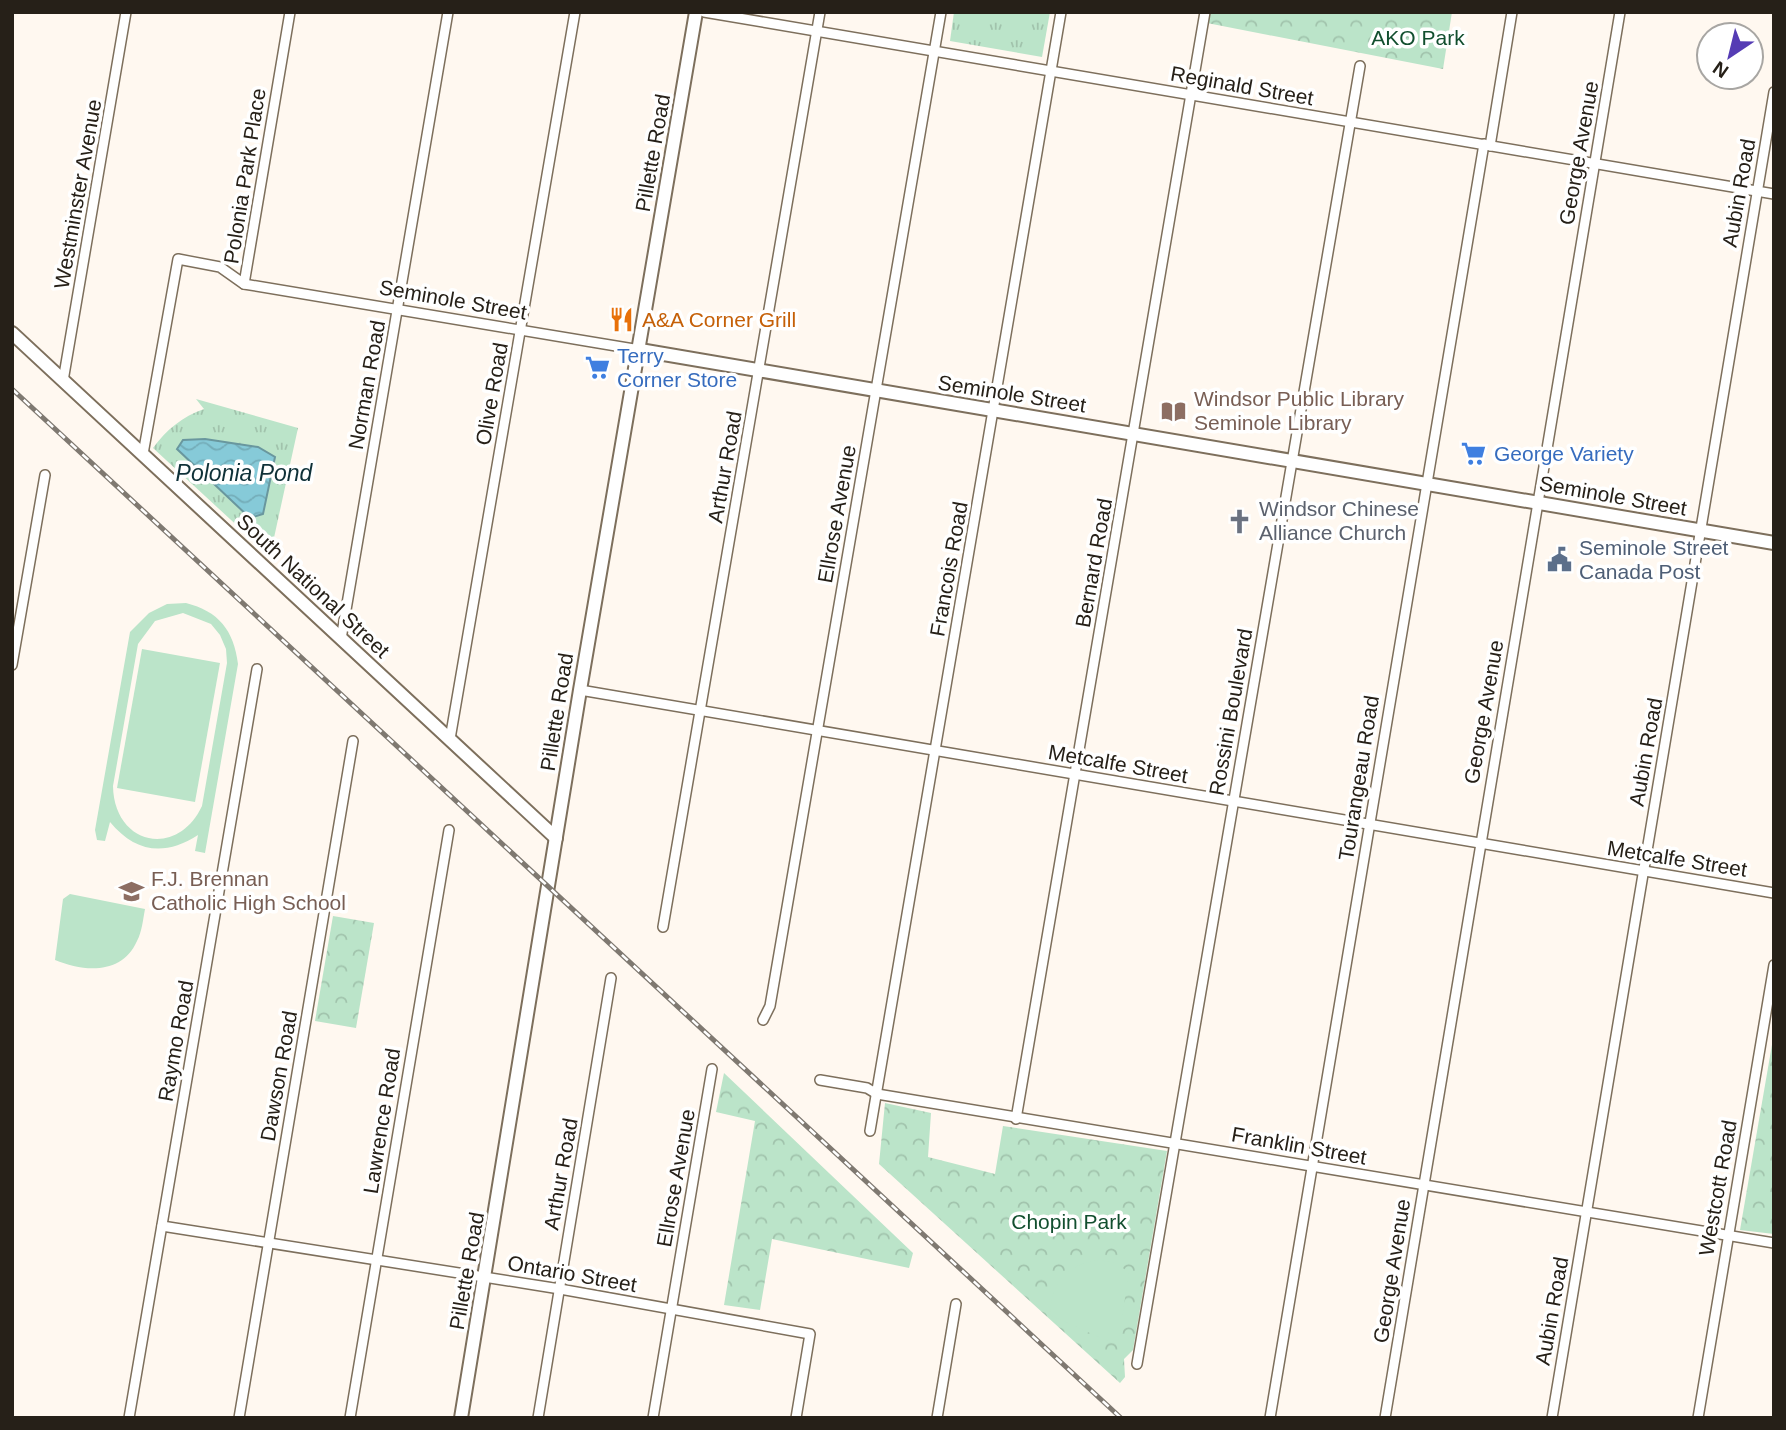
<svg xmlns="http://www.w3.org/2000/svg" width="1786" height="1430" viewBox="0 0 1786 1430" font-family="Arial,sans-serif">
  <defs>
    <pattern id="grass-tufts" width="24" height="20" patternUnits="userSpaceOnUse" patternTransform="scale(1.75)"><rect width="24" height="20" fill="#bbe4c9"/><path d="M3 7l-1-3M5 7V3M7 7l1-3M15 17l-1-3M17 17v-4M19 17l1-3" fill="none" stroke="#a1c3ac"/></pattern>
    <pattern id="park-crowns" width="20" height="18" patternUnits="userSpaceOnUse" patternTransform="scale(1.75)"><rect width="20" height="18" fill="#bbe4c9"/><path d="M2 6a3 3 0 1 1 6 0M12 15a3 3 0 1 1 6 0" fill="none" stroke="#a1c3ac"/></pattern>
    <pattern id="water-waves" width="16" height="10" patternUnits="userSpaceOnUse" patternTransform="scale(1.75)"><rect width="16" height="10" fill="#86cad8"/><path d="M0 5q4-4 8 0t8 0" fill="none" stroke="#74adb9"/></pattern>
  </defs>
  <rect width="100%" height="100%" fill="#fff8f0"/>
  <g fill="url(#grass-tufts)">
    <path d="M954 12H1050L1042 57 950 41Z"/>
    <path d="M196 399 298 428 270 556 153 448C166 430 183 416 204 409Z"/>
  </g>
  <g fill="url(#park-crowns)">
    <path d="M1208 12H1452L1443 69 1207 23Z"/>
    <path d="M333 916 374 923 356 1028 315 1021Z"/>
    <path d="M1774 1033V1234L1740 1230Z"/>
    <path d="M724 1073 913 1253 909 1268 772 1239 760 1310 724 1305 755 1121 716 1112Z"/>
    <path d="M885 1103 931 1113 928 1157 995 1174 1003 1126 1167 1151 1133 1350 1124 1359 1125 1377 1120 1383 879 1164Z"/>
  </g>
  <g fill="#bbe4c9" fill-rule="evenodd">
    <path d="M186 603C218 611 234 630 238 664L205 853 195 851 198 835C164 857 135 852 110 822L105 841 97 840 95 830 130 632 149 613 167 604ZM183 613 211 624 220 635 226 649 227 663 202 806C177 859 114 845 113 786L138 644 155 621Z"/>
    <path d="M142 649 220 663 195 802 117 788Z"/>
    <path d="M70 894 145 909C143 919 142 932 137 941 122 975 84 972 55 960L63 899Z"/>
    <path d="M1099 1260 1115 1263 1129 1272 1119 1338 1112 1343 1050 1315C1051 1282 1067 1264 1099 1260Z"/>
  </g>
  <path fill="url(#water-waves)" stroke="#69979e" stroke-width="2" d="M205 439 258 447 275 457 263 514 250 518 177 449 183 440Z"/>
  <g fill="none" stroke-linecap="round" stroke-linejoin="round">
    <defs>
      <g id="street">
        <path d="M704 12 1774 194"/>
        <path d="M1490 146 1512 12"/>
        <path d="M244 284 290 12"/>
        <path d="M63 381 126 12"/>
        <path d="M143 454 178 259 220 267 244 284 640 350"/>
        <path d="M341 639 448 12"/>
        <path d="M12 665 45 475"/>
        <path d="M580 690 1774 893"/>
        <path d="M450 739 575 12"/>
        <path d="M663 927 820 12"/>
        <path d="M763 1020 770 1006 941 12"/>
        <path d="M820 1080 867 1088 877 1094 1774 1243"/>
        <path d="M1016 1119 1205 12"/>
        <path d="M870 1131 1061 12"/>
        <path d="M162 1226 560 1289 810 1334 796 1418"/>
        <path d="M1137 1364 1360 66"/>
        <path d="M129 1418 257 669"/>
        <path d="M239 1418 353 741"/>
        <path d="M350 1418 449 830"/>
        <path d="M538 1418 611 978"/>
        <path d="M653 1418 712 1069"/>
        <path d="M937 1418 956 1304"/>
        <path d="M1270 1418 1484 144"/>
        <path d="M1385 1418 1620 12"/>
        <path d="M1552 1418 1774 92"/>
        <path d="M1698 1418 1774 965"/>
      </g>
      <g id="secondary">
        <path d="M12 333 556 838"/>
        <path d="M640 350 1774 543"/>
        <path d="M461 1418 580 690 696 12"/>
      </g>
    </defs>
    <use href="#street" stroke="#7d6f5c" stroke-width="12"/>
    <use href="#secondary" stroke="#7d6f5c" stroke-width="16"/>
    <use href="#street" stroke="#fff" stroke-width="9"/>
    <use href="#secondary" stroke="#fff" stroke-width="12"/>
    <defs>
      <path id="rail" d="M12 389 1121 1418"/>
    </defs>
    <use href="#rail" stroke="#7f7971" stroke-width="5"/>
    <use href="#rail" stroke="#fff" stroke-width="2.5" stroke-dasharray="8" stroke-linecap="butt"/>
  </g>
  <defs>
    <symbol id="restaurant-bare" viewBox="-9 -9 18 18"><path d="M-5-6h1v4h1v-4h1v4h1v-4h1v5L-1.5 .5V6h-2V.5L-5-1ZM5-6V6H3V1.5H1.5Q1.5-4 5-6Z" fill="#e8710a" stroke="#fff" stroke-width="2.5" paint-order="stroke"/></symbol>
    <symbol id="supermarket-bare" viewBox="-9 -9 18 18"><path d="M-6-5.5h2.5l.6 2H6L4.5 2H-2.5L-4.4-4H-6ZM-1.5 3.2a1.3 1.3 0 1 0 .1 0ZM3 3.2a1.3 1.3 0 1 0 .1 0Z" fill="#3f7fe0" stroke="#fff" stroke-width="2.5" paint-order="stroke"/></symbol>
    <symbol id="library-bare" viewBox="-9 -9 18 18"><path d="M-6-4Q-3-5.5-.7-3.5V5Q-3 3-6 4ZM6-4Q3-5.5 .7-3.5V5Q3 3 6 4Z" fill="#8d6e63" stroke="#fff" stroke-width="2.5" paint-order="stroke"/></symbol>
    <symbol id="church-bare" viewBox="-9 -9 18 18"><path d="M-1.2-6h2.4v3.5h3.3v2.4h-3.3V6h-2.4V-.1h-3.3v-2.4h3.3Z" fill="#6b7280" stroke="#fff" stroke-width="2.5" paint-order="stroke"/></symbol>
    <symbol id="civic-bare" viewBox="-9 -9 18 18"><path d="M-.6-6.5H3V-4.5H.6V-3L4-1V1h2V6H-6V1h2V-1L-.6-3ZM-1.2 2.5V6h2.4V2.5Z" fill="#5c6f8a" stroke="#fff" stroke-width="2.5" paint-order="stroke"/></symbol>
    <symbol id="school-bare" viewBox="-9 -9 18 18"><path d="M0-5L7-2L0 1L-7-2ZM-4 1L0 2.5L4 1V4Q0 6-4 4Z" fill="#8d6e63" stroke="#fff" stroke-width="2.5" paint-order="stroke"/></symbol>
  </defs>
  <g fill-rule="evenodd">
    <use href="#restaurant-bare" x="604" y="302" width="35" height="35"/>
    <use href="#supermarket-bare" x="580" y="350" width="35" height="35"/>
    <use href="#library-bare" x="1156" y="394" width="35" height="35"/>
    <use href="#supermarket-bare" x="1456" y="436" width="35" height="35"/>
    <use href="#church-bare" x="1222" y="504" width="35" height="35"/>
    <use href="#civic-bare" x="1542" y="542" width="35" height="35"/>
    <use href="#school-bare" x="114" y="874" width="35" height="35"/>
  </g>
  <g text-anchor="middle" stroke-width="7" stroke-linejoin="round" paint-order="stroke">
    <g font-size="21" fill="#124f2f" stroke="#fff">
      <text x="1418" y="45">AKO Park</text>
      <text x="1069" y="1229">Chopin Park</text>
    </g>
    <g font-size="21" fill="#262018" stroke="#fff">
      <text transform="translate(1242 86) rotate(10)" y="7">Reginald Street</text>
      <text transform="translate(653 153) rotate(-80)" y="7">Pillette Road</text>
      <text transform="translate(1579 153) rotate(-80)" y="7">George Avenue</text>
      <text transform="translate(245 176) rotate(-81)" y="7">Polonia Park Place</text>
      <text transform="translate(1739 193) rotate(-80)" y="7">Aubin Road</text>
      <text transform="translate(78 194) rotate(-80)" y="7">Westminster Avenue</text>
      <text transform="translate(453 300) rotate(10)" y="7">Seminole Street</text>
      <text transform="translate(367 385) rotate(-80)" y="7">Norman Road</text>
      <text transform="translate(492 394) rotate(-80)" y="7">Olive Road</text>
      <text transform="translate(1012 394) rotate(9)" y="7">Seminole Street</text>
      <text transform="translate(725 467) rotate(-80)" y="7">Arthur Road</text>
      <text transform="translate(1613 496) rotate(10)" y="7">Seminole Street</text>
      <text transform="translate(837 514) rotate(-80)" y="7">Ellrose Avenue</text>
      <text transform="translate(1094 563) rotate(-80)" y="7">Bernard Road</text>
      <text transform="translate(949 569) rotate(-80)" y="7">Francois Road</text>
      <text transform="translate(313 586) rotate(43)" y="7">South National Street</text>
      <text transform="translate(557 712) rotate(-81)" y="7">Pillette Road</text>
      <text transform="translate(1231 712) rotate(-80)" y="7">Rossini Boulevard</text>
      <text transform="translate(1484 712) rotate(-80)" y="7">George Avenue</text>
      <text transform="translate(1646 752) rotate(-80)" y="7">Aubin Road</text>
      <text transform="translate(1118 764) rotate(10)" y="7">Metcalfe Street</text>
      <text transform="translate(1359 778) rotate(-81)" y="7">Tourangeau Road</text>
      <text transform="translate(1677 859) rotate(9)" y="7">Metcalfe Street</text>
      <text transform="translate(176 1041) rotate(-80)" y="7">Raymo Road</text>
      <text transform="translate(279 1076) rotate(-80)" y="7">Dawson Road</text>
      <text transform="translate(382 1121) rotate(-81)" y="7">Lawrence Road</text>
      <text transform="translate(1299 1146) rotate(10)" y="7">Franklin Street</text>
      <text transform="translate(561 1174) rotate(-80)" y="7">Arthur Road</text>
      <text transform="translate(676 1178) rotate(-80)" y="7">Ellrose Avenue</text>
      <text transform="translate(1718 1188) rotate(-80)" y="7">Westcott Road</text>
      <text transform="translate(467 1271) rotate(-80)" y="7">Pillette Road</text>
      <text transform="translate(1392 1271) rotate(-81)" y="7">George Avenue</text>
      <text transform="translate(572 1274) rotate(10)" y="7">Ontario Street</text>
      <text transform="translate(1552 1311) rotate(-80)" y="7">Aubin Road</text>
    </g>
    <g font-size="21" fill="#c56008" stroke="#fff" text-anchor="start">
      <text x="642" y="327">A&amp;A Corner Grill</text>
    </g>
    <g font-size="21" fill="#366cbe" stroke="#fff" text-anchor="start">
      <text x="617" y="363">Terry<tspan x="617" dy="24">Corner Store</tspan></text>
      <text x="1494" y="461">George Variety</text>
    </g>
    <g font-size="21" fill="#785e54" stroke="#fff" text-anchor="start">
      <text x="1194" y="406">Windsor Public Library<tspan x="1194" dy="24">Seminole Library</tspan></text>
      <text x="151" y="886">F.J. Brennan<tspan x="151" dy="24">Catholic High School</tspan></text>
    </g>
    <g font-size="21" fill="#5b616d" stroke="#fff" text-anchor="start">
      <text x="1259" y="516">Windsor Chinese<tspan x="1259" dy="24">Alliance Church</tspan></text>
    </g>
    <g font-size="21" fill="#4e5e75" stroke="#fff" text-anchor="start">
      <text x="1579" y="555">Seminole Street<tspan x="1579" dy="24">Canada Post</tspan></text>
    </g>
    <g font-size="23" font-style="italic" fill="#0f3138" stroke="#fff">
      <text x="244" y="481">Polonia Pond</text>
    </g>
  </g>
  <rect width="1786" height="1430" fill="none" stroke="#262018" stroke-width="28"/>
  <g transform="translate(1730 56) rotate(215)"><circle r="33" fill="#ffffff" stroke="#a8a6a3" stroke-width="2"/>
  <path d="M0-5L12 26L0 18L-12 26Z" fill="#553cb4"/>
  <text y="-10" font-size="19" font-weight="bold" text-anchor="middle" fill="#262018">N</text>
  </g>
</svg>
